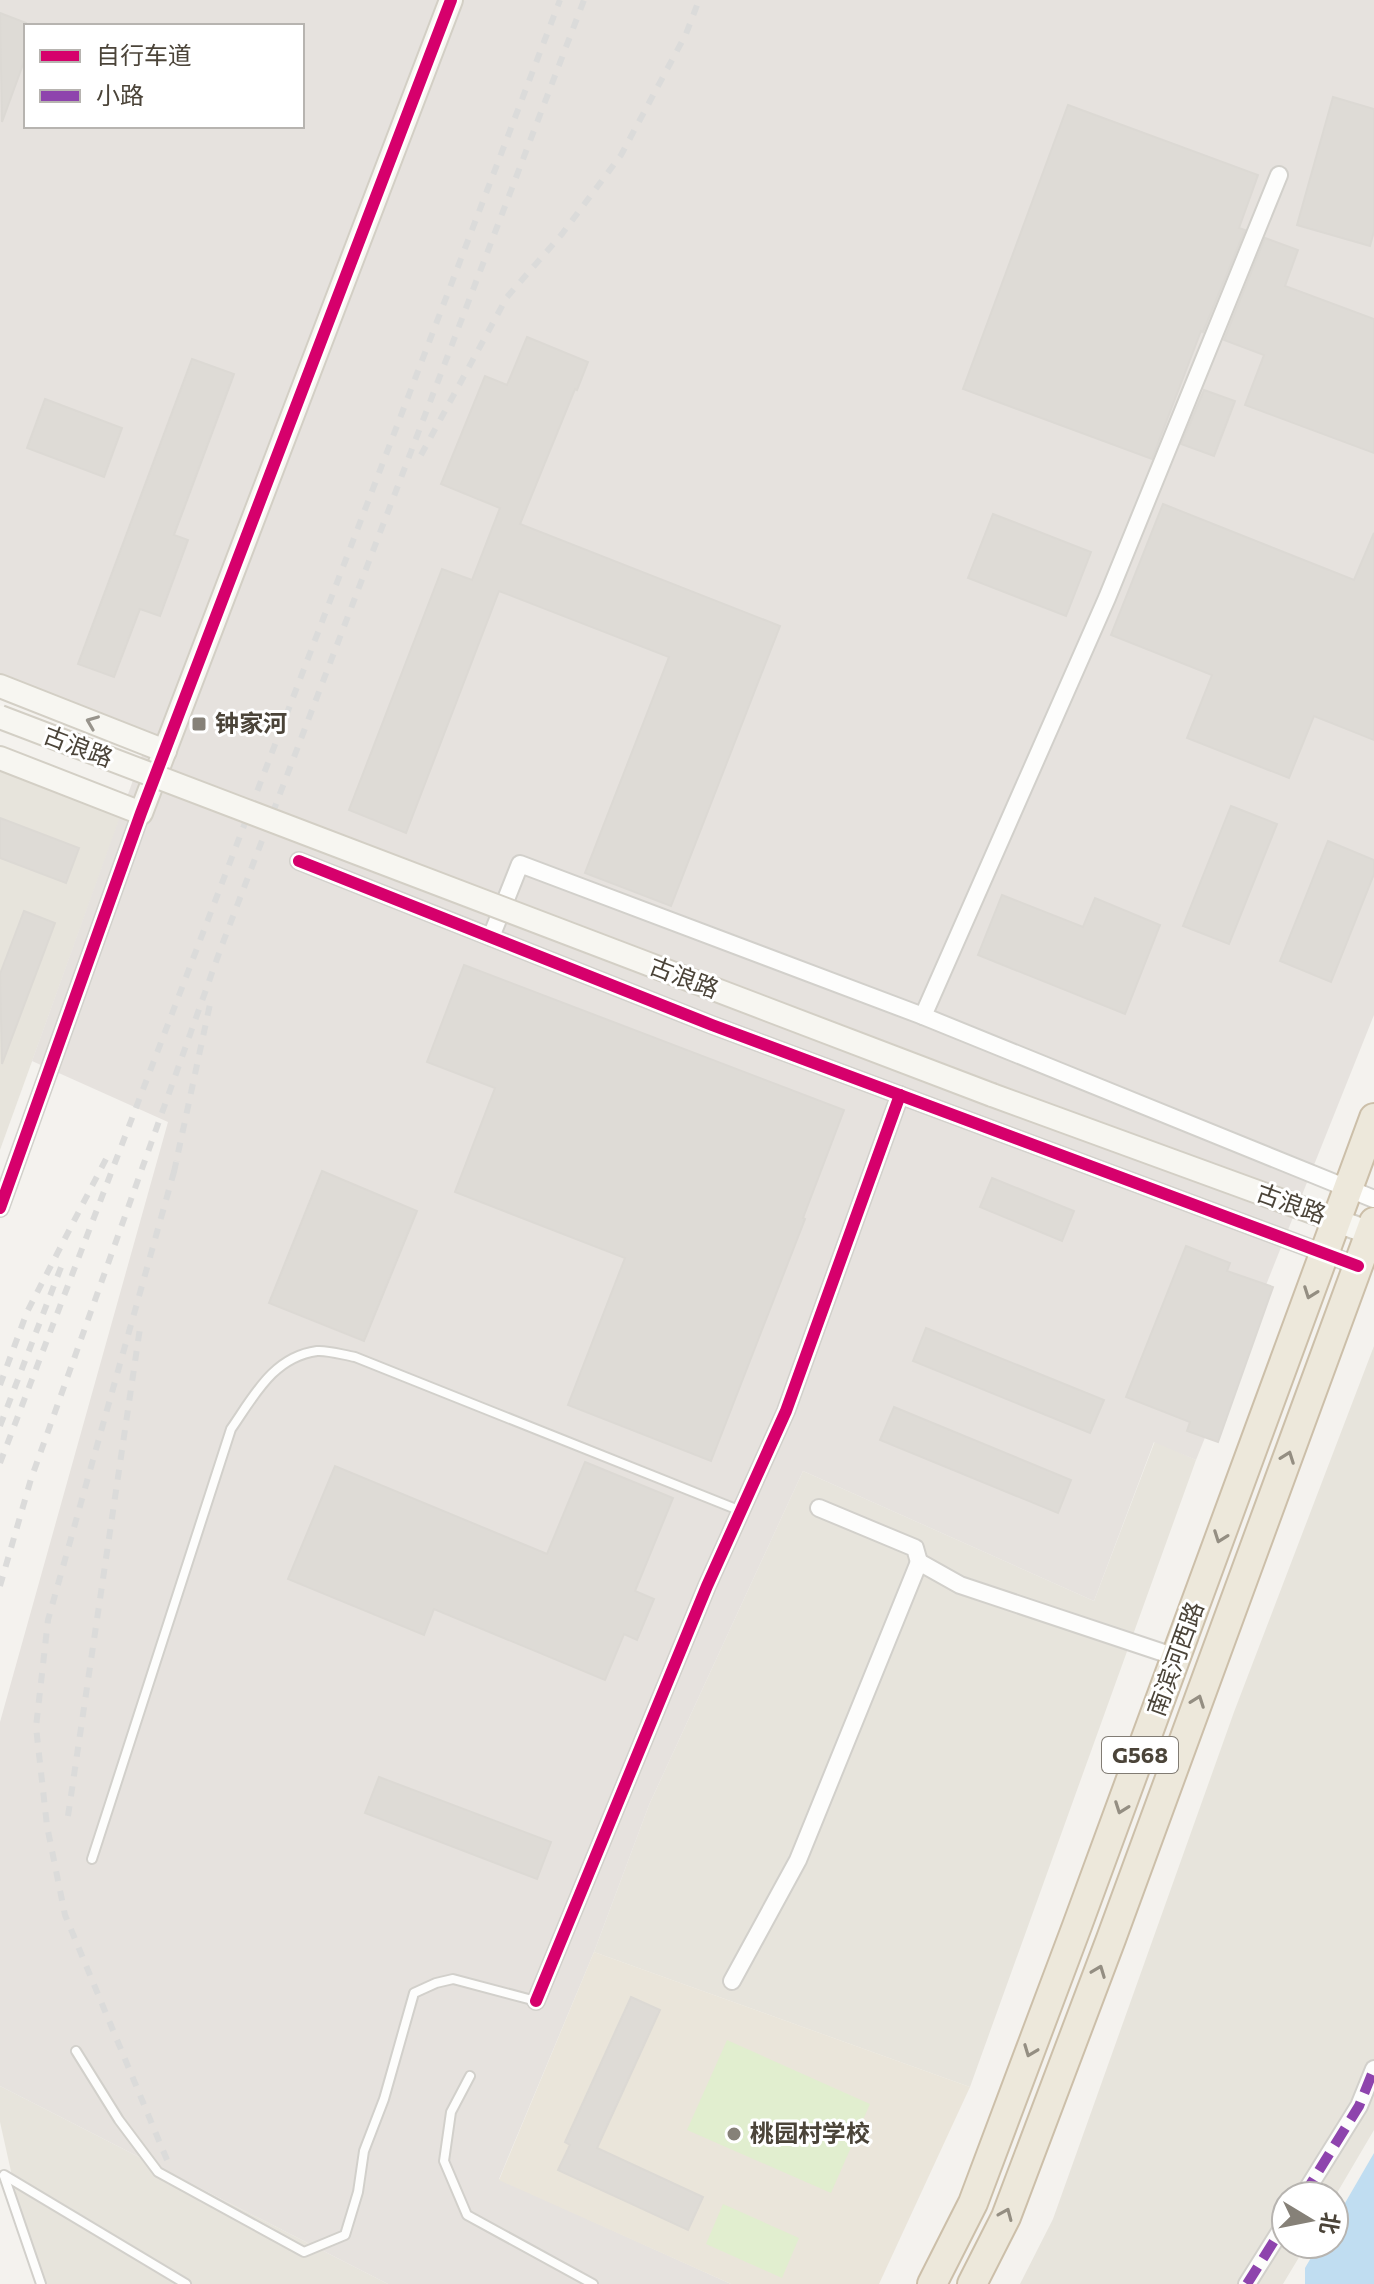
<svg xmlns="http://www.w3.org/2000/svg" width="1374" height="2284" viewBox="0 0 1374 2284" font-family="Commissioner,'Noto Sans SC',sans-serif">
  <rect width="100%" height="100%" fill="#f4f2ee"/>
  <g fill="#e7e4dc">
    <path d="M0 758 125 804 0 1150Z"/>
    <path d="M1374 1346V2130L1334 2198 1286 2196V2244H1307L1283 2284H1020L1053 2219 1234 1712Z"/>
    <path d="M1155 1441 1196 1460 970 2087 594 1952 649 1805 803 1471 1094 1601Z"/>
    <path d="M0 2086 388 2284H36L0 2122Z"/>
  </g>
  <path fill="#e6e2de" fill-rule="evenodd" d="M0 0H1374V1015L1196 1460 1154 1442 1094 1601 803 1471 649 1805 594 1952 499 2179 731 2284H388L0 2086V1722L168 1122 32 1061 150 733 0 675ZM26 26H302V126H26Z"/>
  <path fill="#eae5da" d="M594 1952 970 2087 879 2284H731L499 2180Z"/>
  <g fill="#e1eecf">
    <path d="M727 2040 870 2104 831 2193 687 2130Z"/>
    <path d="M723 2204 799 2238 782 2278 706 2244Z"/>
  </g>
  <path fill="#c0ddf1" d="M1374 2153V2284H1305V2268L1319 2244H1334V2222Z"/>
  <g fill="#dedbd6" stroke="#dcd9d4" stroke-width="2">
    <path d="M0 13 26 23V56L2 122Z"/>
    <path d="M1333 97 1374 109V231L1370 246 1297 225Z"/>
    <path d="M1068 105 1258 175 1239 228 1245 230 1203 332 1201 331 1152 459 963 389Z"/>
    <path d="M1265 238 1298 250 1285 286 1374 319V453L1245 405 1264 355 1224 340Z"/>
    <path d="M527 337 588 362 577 390 575 389 520 524 780 626 671 906 585 873 669 657 499 591 406 833 349 810 442 569 472 580 500 508 441 484 485 376 507 385Z"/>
    <path d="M192 359 234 374 174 535 188 540 160 616 140 609 114 677 78 664Z"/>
    <path d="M1204 390 1235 401 1214 456 1181 444Z"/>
    <path d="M45 399 122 428 104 477 27 448Z"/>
    <path d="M1163 504 1354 580 1374 533V740L1314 716 1289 778 1187 738 1212 675 1111 635Z"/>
    <path d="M993 514 1091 552 1066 616 968 578Z"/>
    <path d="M1231 806 1277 824 1229 944 1183 926Z"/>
    <path d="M0 818 79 848 66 883 0 858Z"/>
    <path d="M1328 841 1374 860V874L1331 982 1280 961Z"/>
    <path d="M1002 895 1083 927 1095 898 1160 925 1125 1014 978 955Z"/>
    <path d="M24 911 55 923 2 1064 0 974Z"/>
    <path d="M464 965 844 1110 803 1218 805 1219 711 1461 568 1405 625 1258 455 1192 495 1088 427 1062Z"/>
    <path d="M322 1171 417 1211 364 1341 269 1303Z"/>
    <path d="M992 1178 1074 1211 1062 1241 980 1207Z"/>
    <path d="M1186 1246 1230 1263 1227 1271 1273 1287 1218 1442 1187 1431 1190 1422 1126 1397Z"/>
    <path d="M926 1328 1104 1400 1090 1433 913 1361Z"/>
    <path d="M894 1407 1071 1480 1058 1513 880 1440Z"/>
    <path d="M585 1462 673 1498 635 1591 654 1599 637 1640 624 1634 605 1680 434 1609 424 1635 288 1579 335 1466 547 1554Z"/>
    <path d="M379 1777 551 1842 537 1879 365 1813Z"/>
    <path d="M631 1997 660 2010 597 2148 703 2197 688 2230 558 2170 570 2145 565 2142Z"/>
  </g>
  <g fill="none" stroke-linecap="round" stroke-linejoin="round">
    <defs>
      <g id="lane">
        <path d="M92 1859 231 1429C254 1396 273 1357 317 1351 328 1350 343 1355 355 1357L741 1511"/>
        <path d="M76 2051 119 2120 158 2172 304 2252 345 2235 358 2192 364 2151 384 2099 414 1993 436 1983 453 1979 536 2001"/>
        <path d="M470 2076 451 2112 444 2161 467 2215 593 2284"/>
        <path d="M4 2175 186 2284"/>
        <path d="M4 2176 41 2284"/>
      </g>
      <g id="street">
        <path d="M299 861 712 1025 1358 1266"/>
        <path d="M491 937 520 864 923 1016 1374 1199"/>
        <path d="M923 1016 1107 598 1279 175"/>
        <path d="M0 1208 141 813"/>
        <path d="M819 1508 915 1548 919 1562"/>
        <path d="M732 1981 798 1860 919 1562 960 1585 1176 1657"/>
        <path d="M536 2001 707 1586 786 1411 900 1095"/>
        <path d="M1303 2196 1359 2106 1374 2069"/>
        <path d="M1247 2284 1286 2222"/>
      </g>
      <g id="secondary">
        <path d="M0 686 165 751"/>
        <path d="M0 758 141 813 451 0"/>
        <path d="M992 1095 1370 1233"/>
      </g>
      <g id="highway">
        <path d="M932 2284 973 2203 1077 1926 1374 1118"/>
        <path d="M972 2284 1006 2217 1111 1939 1374 1222"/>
      </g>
    </defs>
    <use href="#lane" stroke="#d2d0cb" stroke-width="12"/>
    <use href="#street" stroke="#d2d0cb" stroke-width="20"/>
    <use href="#secondary" stroke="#d3cfc5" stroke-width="26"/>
    <use href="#highway" stroke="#ccbfa9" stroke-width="32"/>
    <use href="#lane" stroke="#fdfdfc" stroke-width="8"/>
    <use href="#street" stroke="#fdfdfc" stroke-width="16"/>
    <use href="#secondary" stroke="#f7f6f1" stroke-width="22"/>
    <use href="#highway" stroke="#ede8db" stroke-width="28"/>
    <g stroke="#dbdbda" stroke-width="6" stroke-dasharray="10 10" stroke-linecap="butt">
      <path d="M421 455 507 297 562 234 621 155 686 34 699 0"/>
      <path d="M174 1172 210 1004"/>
      <path d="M0 1385 27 1312 107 1157"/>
      <path d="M0 1426 63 1262"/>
      <path d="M0 1463 560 0"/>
      <path d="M0 1586 31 1479 222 945 584 0"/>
      <path d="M68 1816 140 1328"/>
      <path d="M167 2160 65 1915 47 1826 36 1727 48 1620 177 1161"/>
    </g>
    <defs>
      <path id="secondary-bridge" d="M0 717 992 1095"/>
    </defs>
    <use href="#secondary-bridge" stroke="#d3cfc5" stroke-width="26" stroke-linecap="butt"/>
    <use href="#secondary-bridge" stroke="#f7f6f1" stroke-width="22"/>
    <g stroke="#8e44ad" stroke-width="10" stroke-dasharray="20 10" stroke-linecap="butt">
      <path d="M1303 2196 1359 2106 1374 2069"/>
      <path d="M1247 2284 1286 2222"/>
    </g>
    <defs>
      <g id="cycleway">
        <path d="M299 861 712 1025 1358 1266"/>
        <path d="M0 1208 141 813 451 0"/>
        <path d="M536 2001 707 1586 786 1411 900 1095"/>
      </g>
    </defs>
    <use href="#cycleway" stroke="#fff" stroke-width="17"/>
    <use href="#cycleway" stroke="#d6006c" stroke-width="12"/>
  </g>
  <defs><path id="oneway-chevron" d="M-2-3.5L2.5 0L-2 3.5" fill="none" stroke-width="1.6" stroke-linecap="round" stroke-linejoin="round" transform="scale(2)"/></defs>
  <use stroke="#98948c" href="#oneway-chevron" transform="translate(92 722) rotate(-158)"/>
  <g stroke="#948e82">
    <use href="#oneway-chevron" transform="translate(1310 1293) rotate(110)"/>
    <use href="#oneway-chevron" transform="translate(1288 1457) rotate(-70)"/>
    <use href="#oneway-chevron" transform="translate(1220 1537) rotate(110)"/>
    <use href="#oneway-chevron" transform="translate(1198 1701) rotate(-70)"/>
    <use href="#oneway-chevron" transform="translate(1121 1808) rotate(110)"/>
    <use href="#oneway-chevron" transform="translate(1099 1971) rotate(-69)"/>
    <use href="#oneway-chevron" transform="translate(1030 2051) rotate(111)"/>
    <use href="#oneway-chevron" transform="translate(1006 2214) rotate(-67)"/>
  </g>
  <g fill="#868178" stroke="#fff" stroke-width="3">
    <rect x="191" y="716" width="16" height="16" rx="4"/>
    <circle cx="734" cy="2134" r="8"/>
  </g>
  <g text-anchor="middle" stroke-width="6" stroke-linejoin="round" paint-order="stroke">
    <rect fill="#fff" stroke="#817c74" stroke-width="2" x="1102" y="1737" width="76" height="36" rx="6"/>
    <g font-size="22" font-weight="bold" fill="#4b4439">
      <text x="1140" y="1763">G568</text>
    </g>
    <g font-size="24" font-weight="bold" fill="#4b4439" stroke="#fff" text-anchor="start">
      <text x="215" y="732">钟家河</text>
      <text x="750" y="2142">桃园村学校</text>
    </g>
    <g font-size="24" fill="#4b4439" stroke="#fff">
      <text transform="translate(78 747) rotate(21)" y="8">古浪路</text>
      <text transform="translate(684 978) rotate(21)" y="8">古浪路</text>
      <text transform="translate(1291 1204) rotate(20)" y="8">古浪路</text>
      <text transform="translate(1176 1659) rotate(-70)" y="8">南滨河西路</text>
    </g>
  </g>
  <rect x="24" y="24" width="280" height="104" fill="#ffffff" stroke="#b7b4b0" stroke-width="2"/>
  <rect x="40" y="50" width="40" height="12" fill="#d6006c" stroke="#b7b4b0" stroke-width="2"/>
  <text x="96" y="64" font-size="24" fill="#4b4439">自行车道</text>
  <rect x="40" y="90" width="40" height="12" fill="#8e44ad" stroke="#b7b4b0" stroke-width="2"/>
  <text x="96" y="104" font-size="24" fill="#4b4439">小路</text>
  <g transform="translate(1310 2220) rotate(100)"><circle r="38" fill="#ffffff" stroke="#b7b4b0" stroke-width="2"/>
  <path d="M0-6L14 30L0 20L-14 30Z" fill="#868178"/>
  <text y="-12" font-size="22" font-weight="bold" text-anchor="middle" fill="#4b4439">北</text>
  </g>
</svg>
